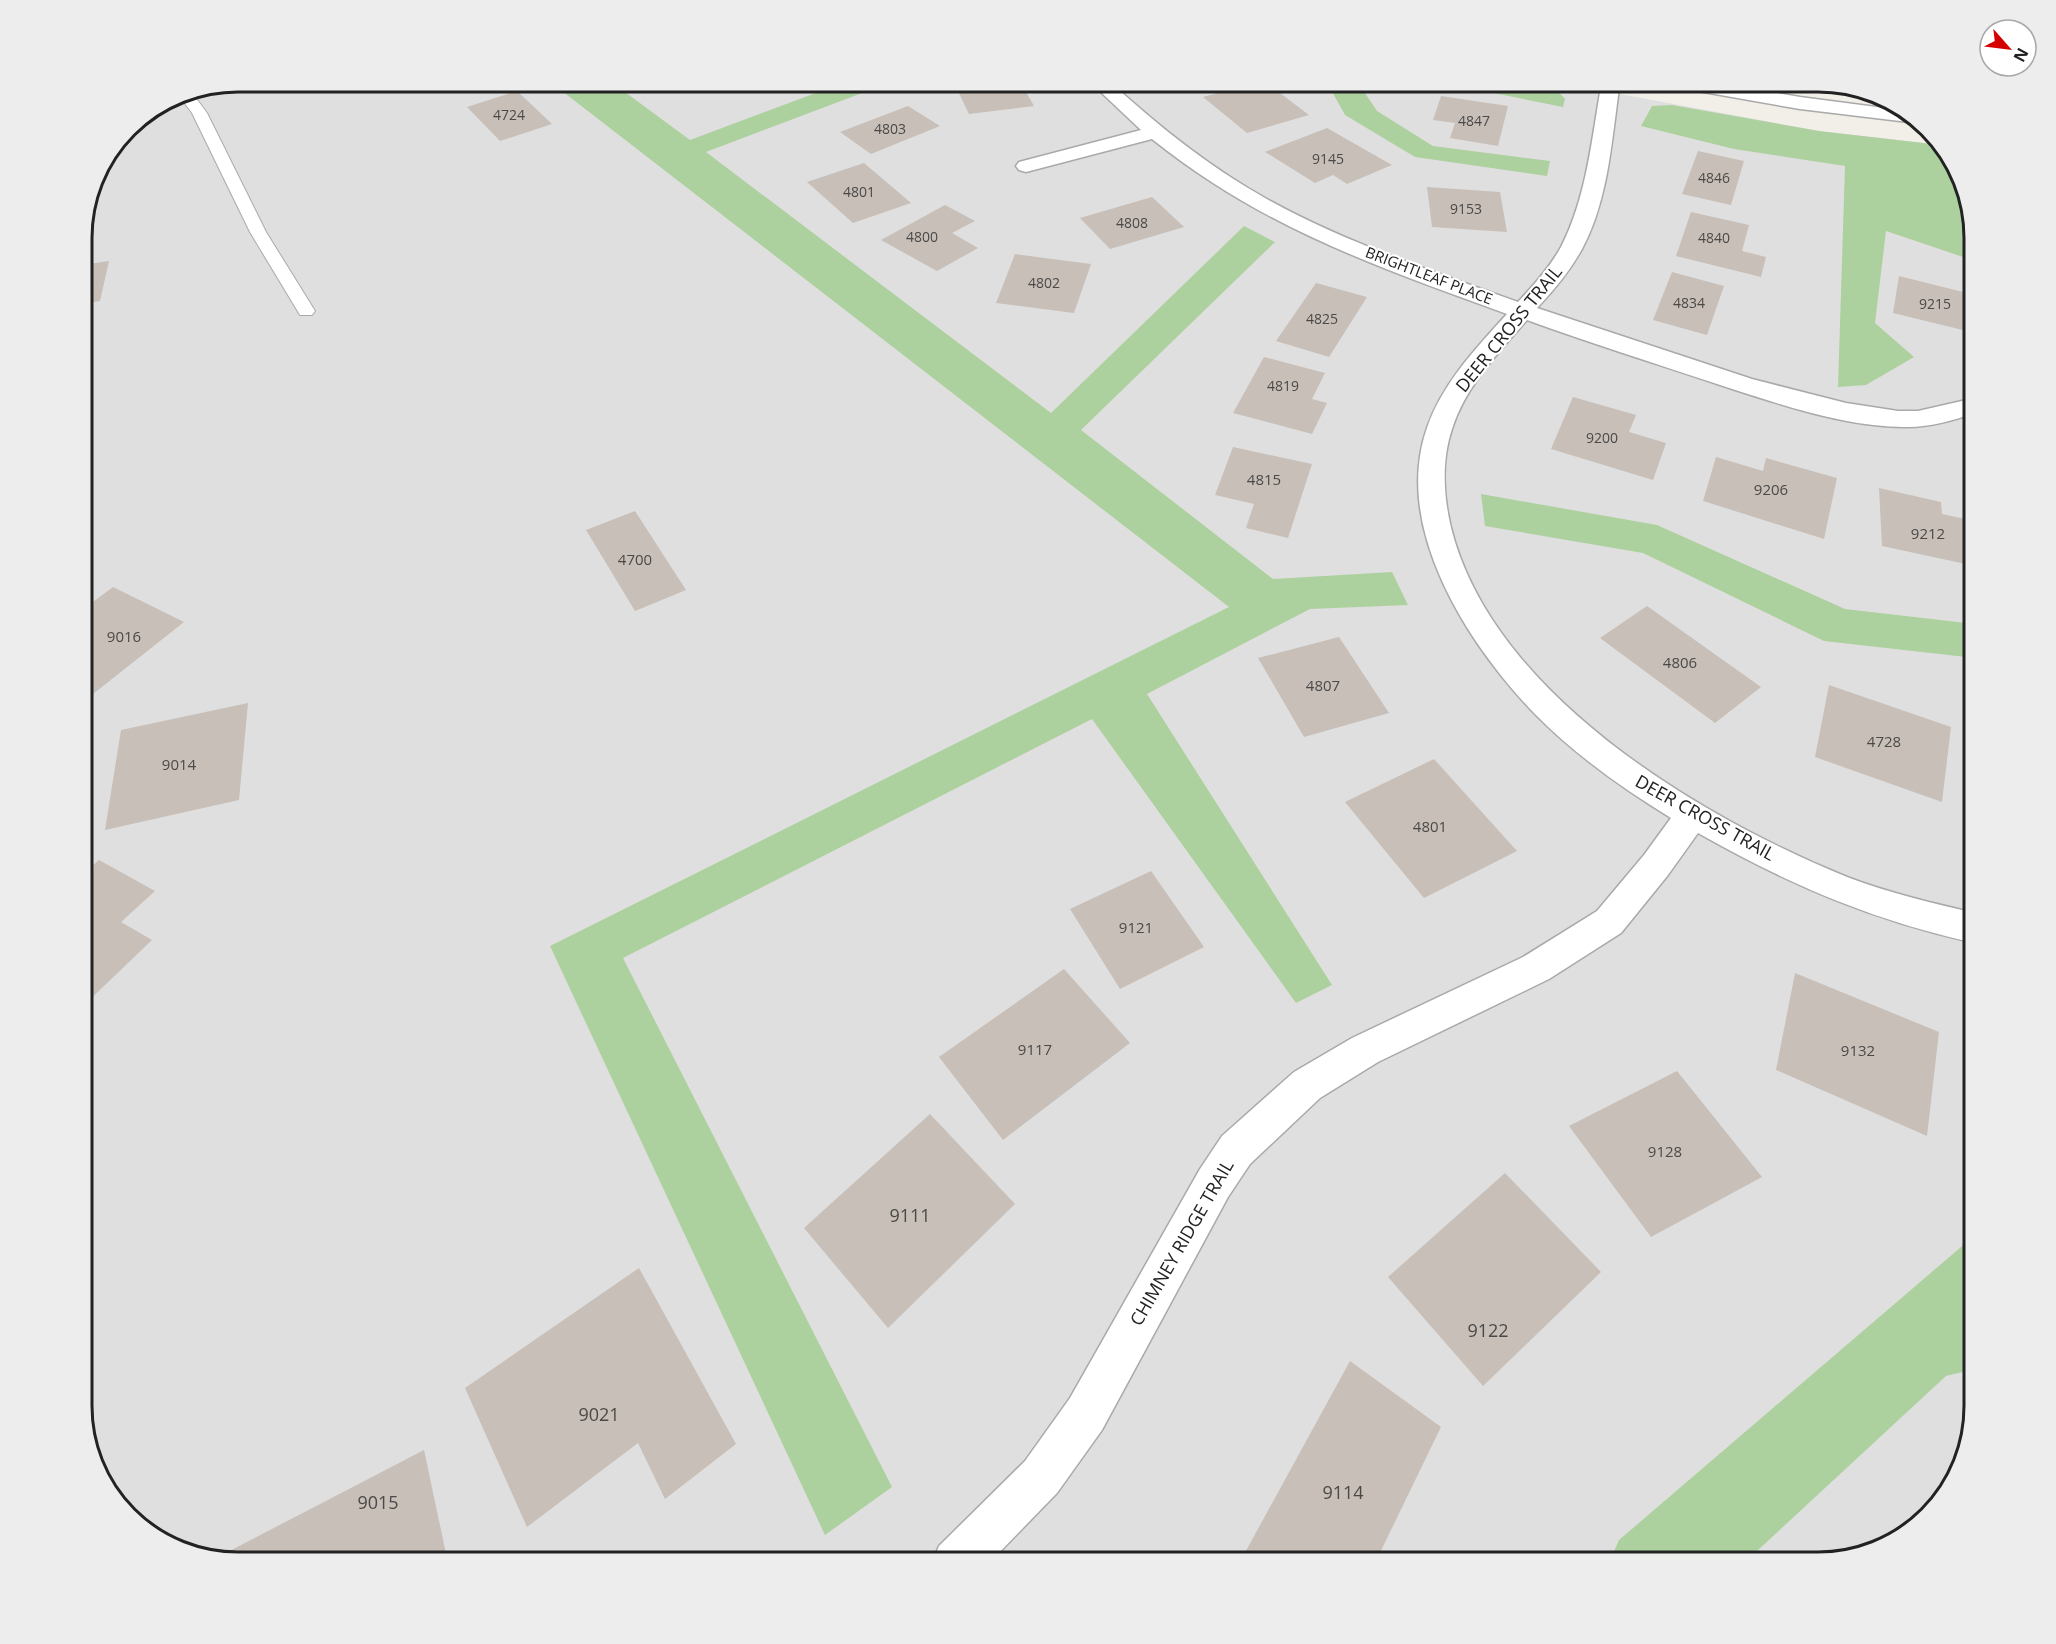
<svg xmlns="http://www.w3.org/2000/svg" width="2056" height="1644" viewBox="0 0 2056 1644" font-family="'Open Sans',sans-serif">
  <rect width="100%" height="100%" fill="#f2efe9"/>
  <path fill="#e0dfdf" d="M238 81H1550L1819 131 1941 145 1959 169 1975 238V1407L1963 1466 1936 1509 1887 1547 1818 1563H237L187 1555 135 1524 97 1476 81 1416V227L97 168 134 120 178 93Z"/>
  <g fill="#add19e">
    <path d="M549 81H610L690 140 848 81H894L706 152 1051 413 1244 226 1275 242 1081 430 1273 579 1392 572 1408 605 1310 609 1147 694 1332 985 1296 1003 1092 719 623 958 892 1487 825 1535 550 946 1229 607Z"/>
    <path d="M1326 81H1357L1377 111 1433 146 1550 161 1547 176 1415 157 1345 115Z"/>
    <path d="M1434 81H1549L1565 99 1563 107Z"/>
    <path d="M1672 105 1819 131 1941 145 1959 169 1975 238V261L1886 231 1875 323 1914 357 1866 385 1838 387 1845 166 1734 149 1641 126 1652 106Z"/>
    <path d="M1481 494 1657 525 1845 609 1975 624V658L1824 641 1643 553 1485 526Z"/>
    <path d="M1975 1235V1369L1946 1376 1744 1563H1609L1619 1540Z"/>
  </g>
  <g fill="#c7bfb8">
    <path d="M969 81H1020L1034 106 969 114 954 83Z"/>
    <path d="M1162 81H1191L1192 82 1170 87Z"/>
    <path d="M1264 81 1309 115 1247 133 1203 97Z"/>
    <path d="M517 91 552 124 500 141 467 107Z"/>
    <path d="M1441 96 1508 106 1498 146 1450 138 1455 123 1433 120Z"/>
    <path d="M908 106 940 126 871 154 840 132Z"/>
    <path d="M1327 128 1392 165 1347 184 1333 175 1315 183 1265 152Z"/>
    <path d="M1698 151 1744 161 1731 205 1682 194Z"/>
    <path d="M864 163 911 203 853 223 807 182Z"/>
    <path d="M1427 187 1500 192 1507 232 1432 227Z"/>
    <path d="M1152 197 1184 227 1110 249 1080 218Z"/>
    <path d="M945 205 975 221 952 233 978 248 937 271 881 240Z"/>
    <path d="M1691 212 1749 225 1742 251 1766 257 1761 277 1676 256Z"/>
    <path d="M1015 254 1091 264 1074 313 996 303Z"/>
    <path d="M109 261 100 301 81 304V265Z"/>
    <path d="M1672 272 1724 286 1707 335 1653 320Z"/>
    <path d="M1899 276 1975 295V333L1893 313Z"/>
    <path d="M1316 283 1367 297 1329 357 1276 341Z"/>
    <path d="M1264 357 1325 373 1312 399 1327 403 1312 434 1233 413Z"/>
    <path d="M1573 397 1636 415 1629 432 1666 443 1653 480 1551 449Z"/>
    <path d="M1233 447 1312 464 1288 538 1246 528 1254 504 1215 495Z"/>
    <path d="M1716 457 1763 471 1766 458 1837 478 1824 539 1703 501Z"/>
    <path d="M1879 488 1941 502 1942 514 1975 521V566L1882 546Z"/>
    <path d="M635 511 686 590 635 611 586 530Z"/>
    <path d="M113 587 184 622 93 694 81 687V660L88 655 81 651V611Z"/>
    <path d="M1647 606 1761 687 1715 723 1600 638Z"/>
    <path d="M1339 637 1389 713 1304 737 1258 658Z"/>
    <path d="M1829 685 1951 727 1942 802 1815 757Z"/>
    <path d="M248 703 239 800 105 830 121 730Z"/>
    <path d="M1434 759 1517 851 1424 898 1345 802Z"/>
    <path d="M99 860 155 891 121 922 152 940 81 1008V876Z"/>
    <path d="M1151 871 1204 947 1120 989 1070 909Z"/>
    <path d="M1064 969 1130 1043 1003 1140 939 1057Z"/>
    <path d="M1795 973 1939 1032 1927 1136 1776 1070Z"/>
    <path d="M1677 1071 1762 1177 1651 1237 1569 1126Z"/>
    <path d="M930 1114 1015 1204 888 1328 804 1228Z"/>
    <path d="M1505 1173 1601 1272 1483 1386 1388 1277Z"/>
    <path d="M639 1268 736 1444 665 1499 638 1443 527 1527 465 1388Z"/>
    <path d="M1350 1361 1441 1427 1375 1563H1247L1242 1558Z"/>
    <path d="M424 1450 448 1563H237L220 1560V1556Z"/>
  </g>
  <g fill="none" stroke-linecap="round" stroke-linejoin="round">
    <defs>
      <path id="service" d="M190 90 207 113 266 232 315 311 312 315H300L250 232 192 113 177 93Z"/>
      <g id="minor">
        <path d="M1089 81H1109C1157 125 1208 166 1265 198 1345 243 1433 271 1518 302 1534 285 1550 267 1561 247 1587 197 1592 136 1602 81H1620C1612 136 1609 199 1582 249 1570 271 1554 290 1537 308L1752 379 1846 403 1898 411H1918L1975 398V413C1954 420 1931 427 1908 427 1846 428 1776 403 1717 384 1654 363 1590 343 1527 320 1498 353 1465 387 1452 429 1440 465 1444 506 1455 542 1504 700 1702 818 1847 877 1889 893 1932 903 1975 913V943C1872 920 1790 885 1698 833L1668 875 1621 933 1549 979 1378 1062 1320 1098 1250 1164 1228 1197 1102 1430 1057 1493 989 1563H932L939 1546 1025 1461 1070 1398 1200 1169 1222 1136 1294 1072 1352 1038 1523 957 1597 911 1644 855 1671 818C1622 788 1574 754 1534 713 1468 644 1392 528 1427 428 1442 384 1476 348 1507 314 1376 266 1263 228 1152 139L1026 172 1019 170 1016 166 1019 162 1141 130Z"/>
        <path d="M1666 81H1708L1800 97 1907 111 1925 124 1800 109 1675 87 1668 85Z"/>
      </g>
    </defs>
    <use href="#service" stroke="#a9a9a9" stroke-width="2"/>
    <use href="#minor" stroke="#a9a9a9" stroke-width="3"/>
    <use href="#service" fill="#fff" fill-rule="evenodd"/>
    <use href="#minor" fill="#fff" fill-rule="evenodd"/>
  </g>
  <g text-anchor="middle" stroke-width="4.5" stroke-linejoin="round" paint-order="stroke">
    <g font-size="14" fill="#4b4948">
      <text x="509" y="120">4724</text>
      <text x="1474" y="126">4847</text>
      <text x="890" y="134">4803</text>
      <text x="1328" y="164">9145</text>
      <text x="1714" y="183">4846</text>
      <text x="859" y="197">4801</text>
      <text x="1466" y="214">9153</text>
      <text x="1132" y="228">4808</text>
      <text x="922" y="242">4800</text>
      <text x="1714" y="243">4840</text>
      <text x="1044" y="288">4802</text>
      <text x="1689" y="308">4834</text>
      <text x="1935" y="309">9215</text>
      <text x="1322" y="324">4825</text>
      <text x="1283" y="391">4819</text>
      <text x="1602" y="443">9200</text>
    </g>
    <g font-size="15" fill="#222" stroke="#fff">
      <text transform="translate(1429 276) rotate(21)" y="5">BRIGHTLEAF PLACE</text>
    </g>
    <g font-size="15" fill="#4b4948">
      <text x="1264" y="485">4815</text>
      <text x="1771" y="495">9206</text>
      <text x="1928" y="539">9212</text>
      <text x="635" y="565">4700</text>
      <text x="124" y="642">9016</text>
      <text x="1680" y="668">4806</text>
      <text x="1323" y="691">4807</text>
      <text x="1884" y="747">4728</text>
      <text x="179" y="770">9014</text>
      <text x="1430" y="832">4801</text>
      <text x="1136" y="933">9121</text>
      <text x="1035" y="1055">9117</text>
      <text x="1858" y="1056">9132</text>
      <text x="1665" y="1157">9128</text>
    </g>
    <g font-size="18" fill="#222" stroke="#fff">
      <text transform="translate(1509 329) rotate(-51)" y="6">DEER CROSS TRAIL</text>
      <text transform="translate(1705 818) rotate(29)" y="6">DEER CROSS TRAIL</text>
      <text transform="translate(1182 1243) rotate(-60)" y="6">CHIMNEY RIDGE TRAIL</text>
    </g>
    <g font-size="18" fill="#4b4948">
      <text x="910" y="1222">9111</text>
      <text x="1488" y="1337">9122</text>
      <text x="599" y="1421">9021</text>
      <text x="1343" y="1499">9114</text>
      <text x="378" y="1509">9015</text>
    </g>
  </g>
  <path d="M0 0H2056V1644H0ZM238 92H1818A146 146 0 0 1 1964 238V1406A146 146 0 0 1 1818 1552H238A146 146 0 0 1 92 1406V238A146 146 0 0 1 238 92Z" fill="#ededed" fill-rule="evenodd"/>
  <path fill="none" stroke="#222" stroke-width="3" d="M238 92H1818A146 146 0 0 1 1964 238V1406A146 146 0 0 1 1818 1552H238A146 146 0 0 1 92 1406V238A146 146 0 0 1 238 92Z"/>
  <g transform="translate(2008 48) rotate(118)"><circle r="28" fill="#ffffff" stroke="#a7a7a7" stroke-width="1.5"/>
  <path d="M0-4.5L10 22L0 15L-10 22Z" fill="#d40000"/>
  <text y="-9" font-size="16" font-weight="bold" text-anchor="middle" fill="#222222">N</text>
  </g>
</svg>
